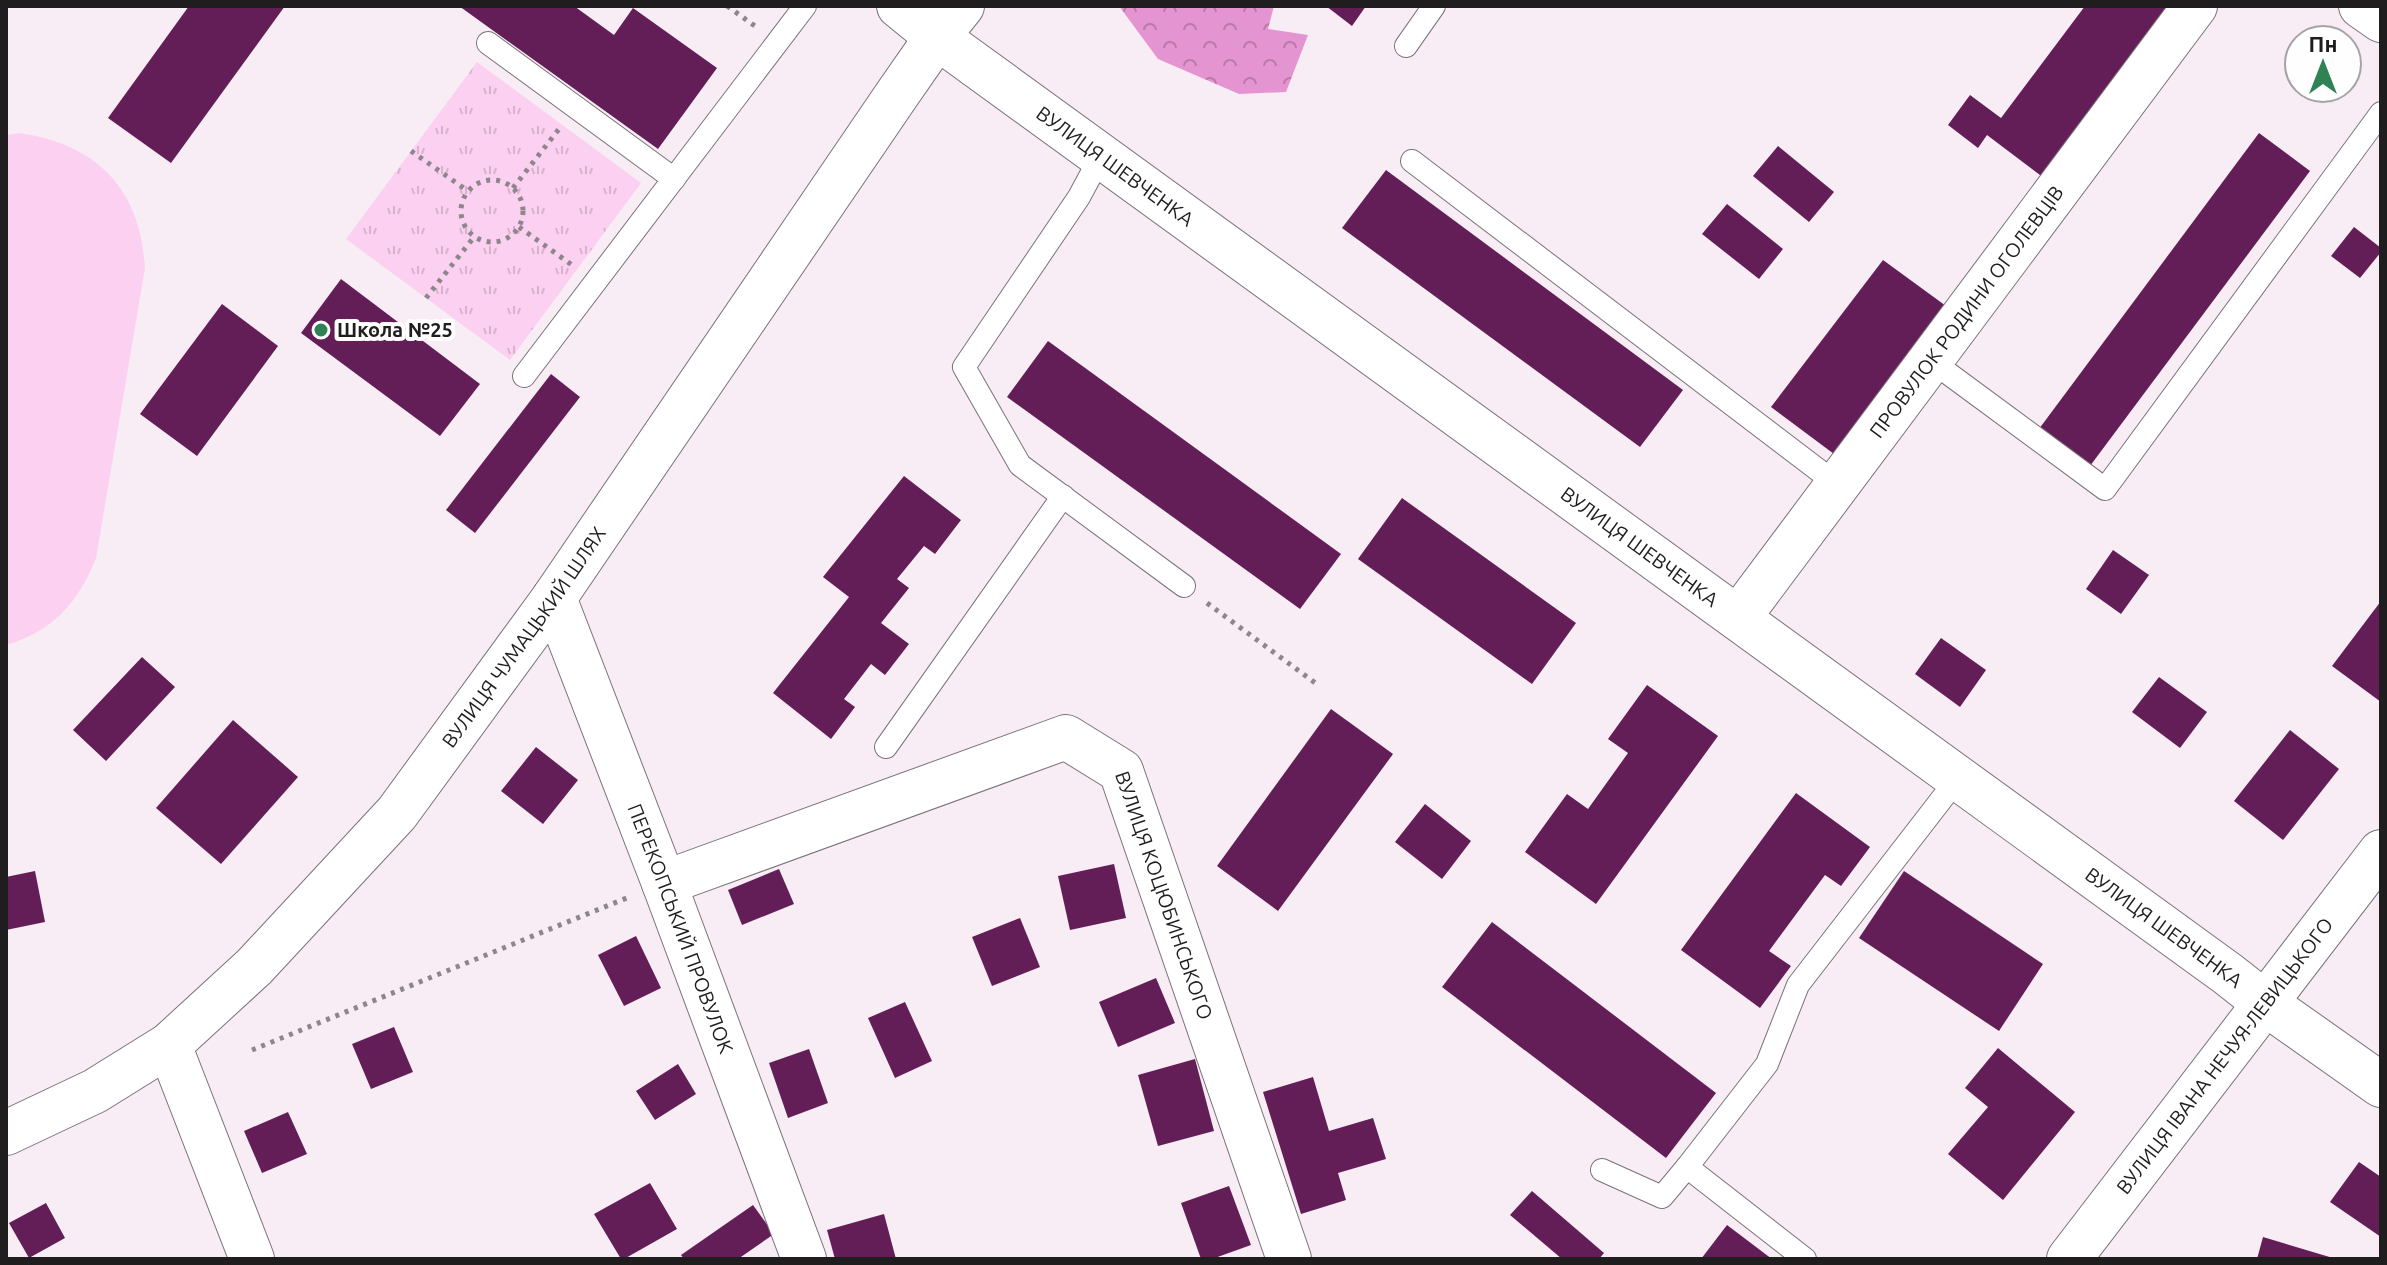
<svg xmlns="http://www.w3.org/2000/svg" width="2387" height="1265" viewBox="0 0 2387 1265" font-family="Ubuntu,sans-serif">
  <defs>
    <pattern id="grass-tufts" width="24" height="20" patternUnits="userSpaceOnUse" patternTransform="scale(2)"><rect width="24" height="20" fill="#fcd0f0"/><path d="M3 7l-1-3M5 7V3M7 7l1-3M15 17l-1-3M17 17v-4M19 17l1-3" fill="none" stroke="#d8b2cd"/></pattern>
    <pattern id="forest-crowns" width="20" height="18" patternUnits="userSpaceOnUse" patternTransform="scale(2)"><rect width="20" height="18" fill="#e495d1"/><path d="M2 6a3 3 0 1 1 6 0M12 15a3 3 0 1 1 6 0" fill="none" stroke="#b879a9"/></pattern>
  </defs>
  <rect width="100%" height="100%" fill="#f8edf4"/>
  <path fill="url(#grass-tufts)" d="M477 62 641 183 510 360 346 239Z"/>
  <path fill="url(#forest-crowns)" d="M1119 6H1274L1268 29 1308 35 1286 92 1239 94 1158 59Z"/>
  <path fill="#fcd0f0" d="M20 133C98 145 140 189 145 268L96 558C78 603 53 631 6 645V135Z"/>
  <g fill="#631e57">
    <path d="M189 6H285L171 163 108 118Z"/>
    <path d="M459 6H574L614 35 633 8 717 68 658 149Z"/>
    <path d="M1326 6H1366L1352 26Z"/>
    <path d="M2085 6H2175L2044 178 1987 135 1978 148 1948 125 1970 95 2001 118Z"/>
    <path d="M2259 133 2310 171 2090 466 2039 429Z"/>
    <path d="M1778 146 1834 192 1809 222 1753 176Z"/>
    <path d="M1386 170 1683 390 1640 447 1342 228Z"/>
    <path d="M1727 204 1783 249 1759 279 1702 234Z"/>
    <path d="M2354 227 2381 248V252L2360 278 2331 256Z"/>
    <path d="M1883 260 1946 306 1834 454 1771 407Z"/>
    <path d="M341 279 480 384 440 436 301 333Z"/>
    <path d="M222 304 278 346 197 456 140 414Z"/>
    <path d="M1048 341 1341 554 1300 609 1007 397Z"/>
    <path d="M551 374 580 397 475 533 446 510Z"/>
    <path d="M904 476 961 520 935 554 924 546 897 579 909 588 881 623 909 644 885 675 871 664 844 699 855 707 831 739 773 693 849 597 823 577Z"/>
    <path d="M1402 498 1576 623 1532 684 1358 559Z"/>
    <path d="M2113 550 2149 575 2121 614 2086 589Z"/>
    <path d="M2381 601V702L2332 666Z"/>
    <path d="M1941 638 1986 670 1960 707 1915 674Z"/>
    <path d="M142 657 175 687 106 761 73 730Z"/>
    <path d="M2159 677 2207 712 2180 748 2132 712Z"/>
    <path d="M1647 685 1718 736 1596 904 1525 852 1567 794 1588 809 1628 753 1608 739Z"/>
    <path d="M1331 709 1393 754 1278 911 1217 866Z"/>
    <path d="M233 720 298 777 221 864 156 808Z"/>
    <path d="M2290 730 2339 769 2283 840 2234 801Z"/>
    <path d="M536 747 578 780 543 824 501 791Z"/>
    <path d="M1796 793 1870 847 1841 886 1825 875 1769 951 1791 966 1760 1008 1681 950Z"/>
    <path d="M1425 804 1471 841 1442 879 1395 842Z"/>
    <path d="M1114 864 1126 918 1070 930 1058 876Z"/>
    <path d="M779 869 794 904 742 925 728 890Z"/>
    <path d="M35 871 45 922 6 930V877Z"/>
    <path d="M1904 871 2043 964 1999 1031 1859 938Z"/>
    <path d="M1020 918 1040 967 992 986 972 937Z"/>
    <path d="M1492 922 1716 1093 1666 1158 1442 987Z"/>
    <path d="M636 936 661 988 624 1006 598 955Z"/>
    <path d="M1156 978 1175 1023 1118 1047 1099 1002Z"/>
    <path d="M905 1002 932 1061 895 1078 868 1018Z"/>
    <path d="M394 1027 413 1072 371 1089 352 1044Z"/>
    <path d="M1998 1048 2075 1112 2003 1200 1948 1154 1988 1107 1965 1088Z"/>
    <path d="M809 1049 828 1103 788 1118 769 1063Z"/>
    <path d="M1195 1059 1214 1131 1158 1146 1138 1075Z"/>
    <path d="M678 1064 696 1094 655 1120 636 1091Z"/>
    <path d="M1313 1077 1329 1131 1373 1118 1386 1159 1338 1173 1346 1200 1301 1214 1263 1092Z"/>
    <path d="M288 1112 307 1154 262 1173 244 1131Z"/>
    <path d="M2359 1162 2381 1177V1237L2330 1202Z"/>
    <path d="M650 1183 677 1229 624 1259H621L594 1214Z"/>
    <path d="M1229 1186 1251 1245 1212 1259H1201L1181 1203Z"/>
    <path d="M1532 1191 1604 1253 1599 1259H1562L1510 1215Z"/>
    <path d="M46 1203 65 1238 29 1258 9 1223Z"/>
    <path d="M753 1205 774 1234 738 1259H684L681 1255Z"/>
    <path d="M884 1214 896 1259H835L827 1230Z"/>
    <path d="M1727 1225 1764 1253 1772 1259H1701Z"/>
    <path d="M2263 1237 2333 1258V1259H2257Z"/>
  </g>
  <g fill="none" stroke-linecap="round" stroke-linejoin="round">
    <defs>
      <g id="lane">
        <path d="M488 43 674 179"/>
        <path d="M1406 46 1434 6"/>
        <path d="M1101 156 1079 197 964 367 1020 465 1184 586"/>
        <path d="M1412 161 1838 485"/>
        <path d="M1930 360 2105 489 2381 113"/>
        <path d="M524 376 805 6"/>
        <path d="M886 747 1063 496"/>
        <path d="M1687 1167 1767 1064 1798 985 1958 778"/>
        <path d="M1602 1170 1662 1197 1687 1167 1805 1259"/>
      </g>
      <g id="street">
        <path d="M899 6 937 37"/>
        <path d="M2361 6 2381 20"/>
        <path id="s1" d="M554 598 664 883 804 1259"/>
        <path id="s2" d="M1738 618 2195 6"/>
        <path id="s3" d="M664 883 1066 737 1121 771 1289 1259"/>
        <path d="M169 1045 252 1259"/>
        <path id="s4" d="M2069 1259 2381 852"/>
      </g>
      <g id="secondary">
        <path id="s5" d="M937 37 2228 974 2265 1003 2381 1085"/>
        <path id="s6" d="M6 1133 95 1091 169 1045 254 967 397 813 554 598 898 93 937 37 962 6"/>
      </g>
    </defs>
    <use href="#lane" stroke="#7b7279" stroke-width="24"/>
    <use href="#street" stroke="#7b7279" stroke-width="46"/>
    <use href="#secondary" stroke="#7b7279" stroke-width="46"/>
    <g stroke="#8d868b" stroke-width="5" stroke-dasharray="4 6" stroke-linecap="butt">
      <path d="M727 6 755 26"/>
      <path d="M411 151 468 191"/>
      <circle cx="492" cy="211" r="31"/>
      <path d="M513 188 559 129"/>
      <path d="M519 227 572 265"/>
      <path d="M426 298 474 237"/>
      <path d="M1207 603 1318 685"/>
      <path d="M252 1050 629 897"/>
    </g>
    <use href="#lane" stroke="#fff" stroke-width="22"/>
    <use href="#street" stroke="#fff" stroke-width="44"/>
    <use href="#secondary" stroke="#fff" stroke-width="44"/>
  </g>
  <circle fill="#2f8254" stroke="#fefefe" stroke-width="3" cx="321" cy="330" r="8"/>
  <g text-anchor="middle" stroke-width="8" stroke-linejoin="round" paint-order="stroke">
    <g font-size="20" fill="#201d1f" stroke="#fefefe">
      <text dy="7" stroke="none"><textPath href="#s5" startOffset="220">ВУЛИЦЯ ШЕВЧЕНКА</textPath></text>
      <text dy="7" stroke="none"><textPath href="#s2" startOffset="382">ПРОВУЛОК РОДИНИ ОГОЛЕВЦІВ</textPath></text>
      <text dy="7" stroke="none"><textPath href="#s5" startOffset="868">ВУЛИЦЯ ШЕВЧЕНКА</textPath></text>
      <text dy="7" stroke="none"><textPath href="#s6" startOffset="728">ВУЛИЦЯ ЧУМАЦЬКИЙ ШЛЯХ</textPath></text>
      <text dy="7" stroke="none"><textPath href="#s3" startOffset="624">ВУЛИЦЯ КОЦЮБИНСЬКОГО</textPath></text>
      <text dy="7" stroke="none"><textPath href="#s1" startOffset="354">ПЕРЕКОПСЬКИЙ ПРОВУЛОК</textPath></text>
      <text dy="7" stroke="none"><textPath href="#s5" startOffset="1516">ВУЛИЦЯ ШЕВЧЕНКА</textPath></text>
      <text dy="7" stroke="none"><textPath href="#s4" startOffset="256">ВУЛИЦЯ ІВАНА НЕЧУЯ-ЛЕВИЦЬКОГО</textPath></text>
    </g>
    <g font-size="20" font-weight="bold" fill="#201d1f" stroke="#fefefe" text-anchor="start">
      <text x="337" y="337">Школа №25</text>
    </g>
  </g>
  <rect width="2387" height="1265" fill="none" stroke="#201d1f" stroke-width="16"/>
  <g transform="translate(2323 64)"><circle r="38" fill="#fefefe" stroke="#a5a4a5" stroke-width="2"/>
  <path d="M0-6L14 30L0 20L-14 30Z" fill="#2f8254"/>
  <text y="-12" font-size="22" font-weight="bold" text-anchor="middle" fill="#201d1f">Пн</text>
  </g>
</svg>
